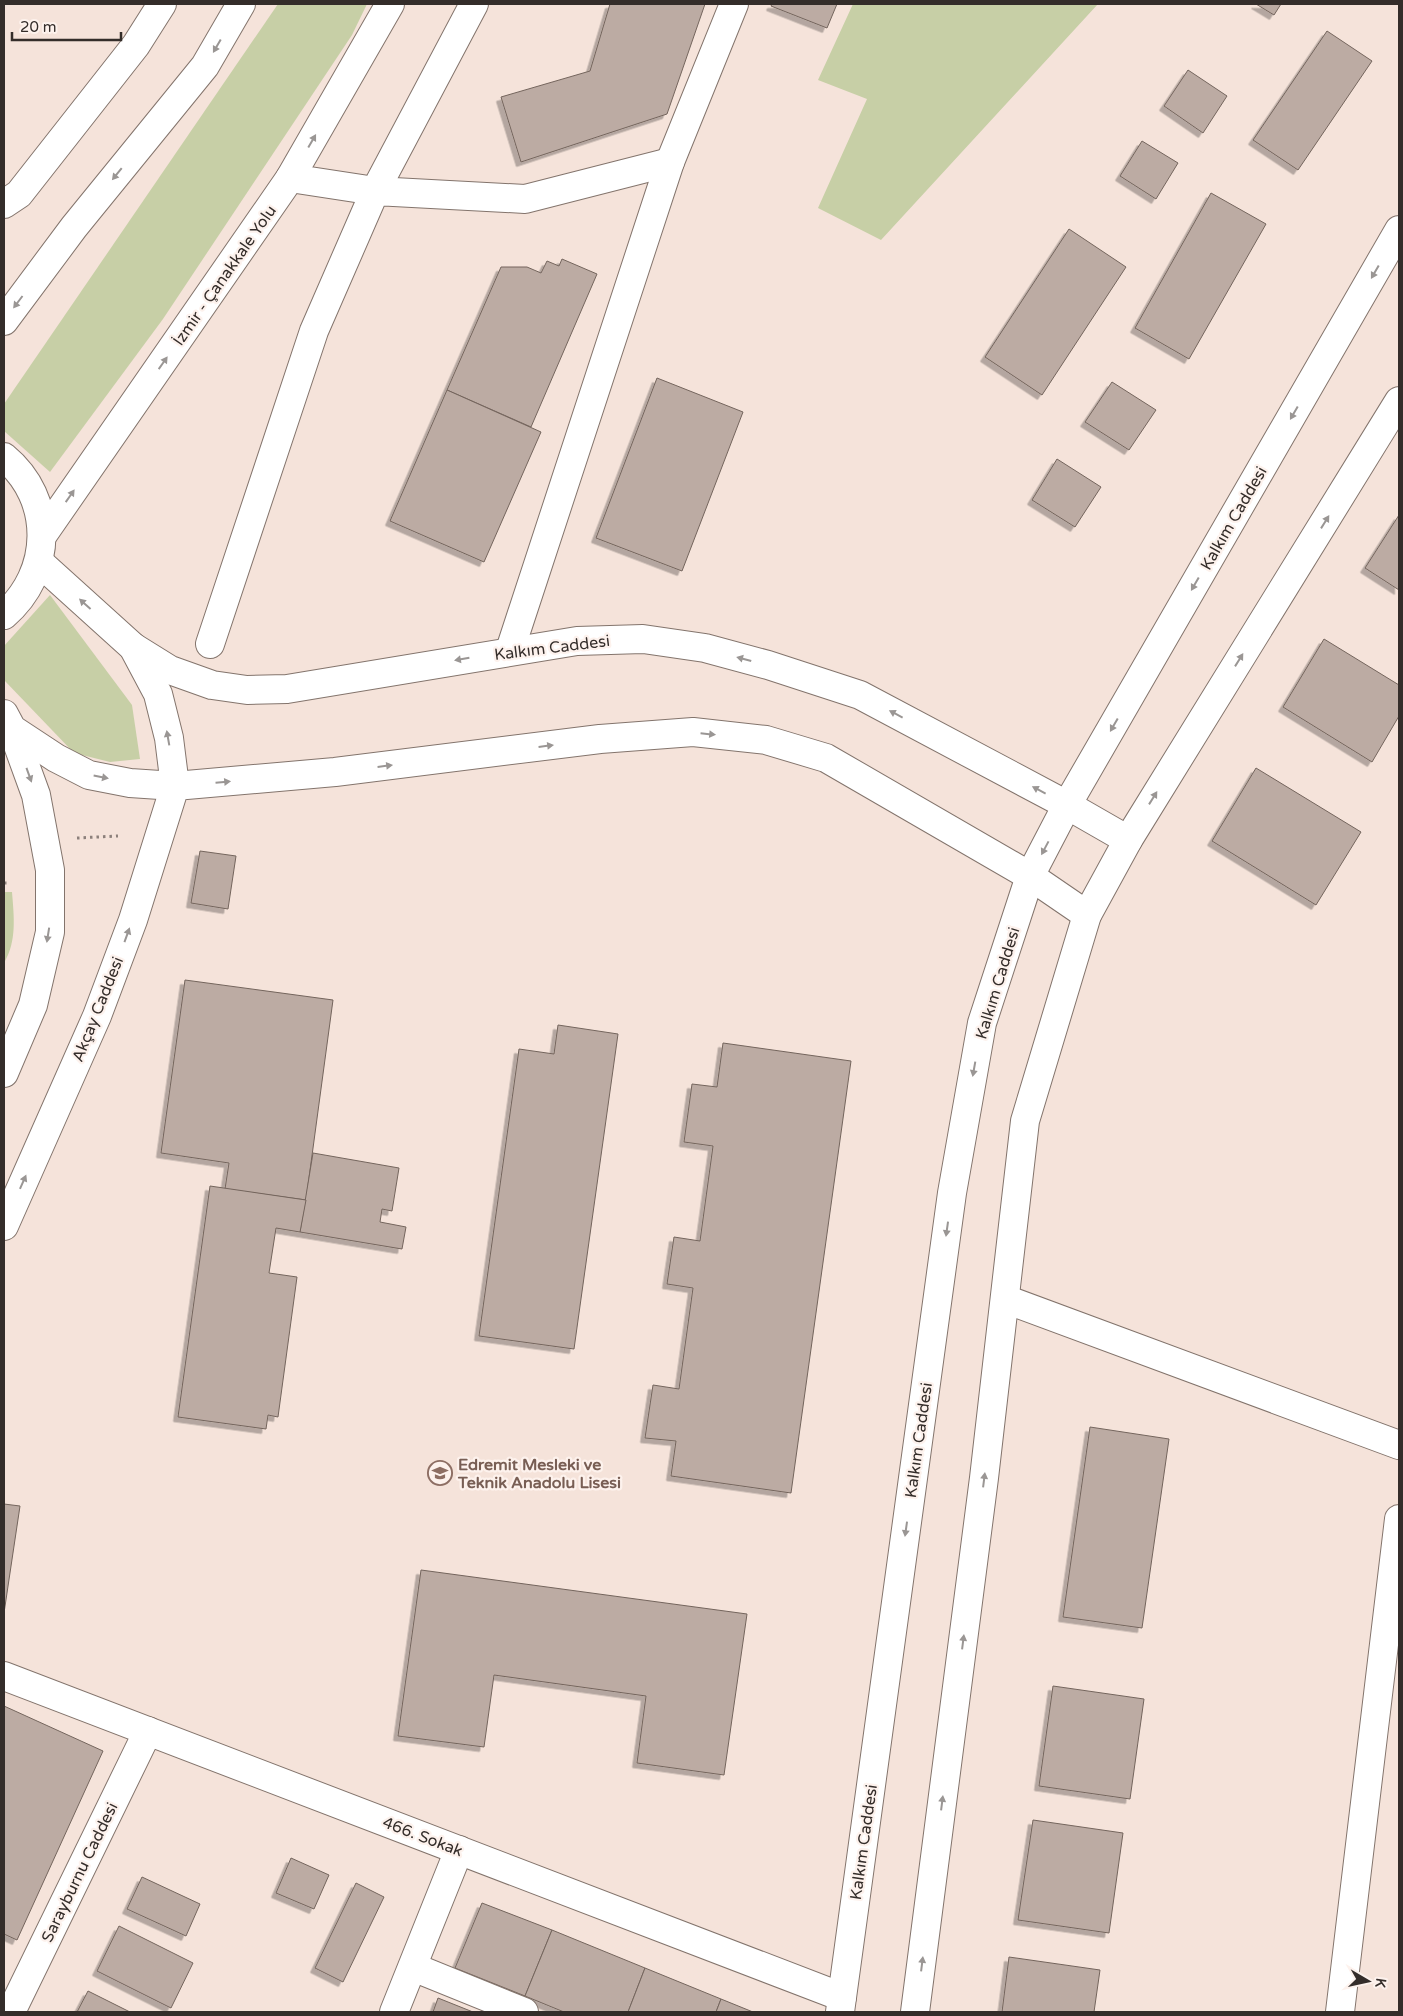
<svg xmlns="http://www.w3.org/2000/svg" width="1403" height="2016" viewBox="0 0 1403 2016" font-family="'Varela Round',sans-serif">
  <defs>
    <filter id="shadow"><feDropShadow dx="-4.5" dy="4.5" stdDeviation="0" flood-color="#0004"/></filter>
  </defs>
  <rect width="100%" height="100%" fill="#f5e3da"/>
  <g fill="#c7cfa6">
    <path d="M278 4H367L352 35 163 319 50 472 4 431V404Z"/>
    <path d="M853 4H1098L881 240 818 208 867 99 818 80Z"/>
    <path d="M50 595 132 705 140 759 110 762 74 753 4 680V646Z"/>
    <path d="M4 892H12C14 917 17 941 4 963Z"/>
  </g>
  <g fill="#bcaba3" stroke="#74655d" filter="url(#shadow)">
    <path d="M610 4H705L667 114 521 162 501 97 590 71Z"/>
    <path d="M772 4H837L827 28 771 6Z"/>
    <path d="M1256 4H1281L1274 15Z"/>
    <path d="M1327 31 1372 61 1298 170 1253 140Z"/>
    <path d="M1188 70 1227 96 1203 133 1164 106Z"/>
    <path d="M1142 141 1178 163 1156 199 1120 176Z"/>
    <path d="M1211 193 1266 224 1189 359 1135 328Z"/>
    <path d="M1069 229 1126 267 1042 395 985 357Z"/>
    <path d="M562 259 597 274 531 427 447 390 501 267H527L541 273 547 261 559 266Z"/>
    <path d="M657 378 743 412 682 571 596 538Z"/>
    <path d="M1112 382 1156 410 1129 450 1085 422Z"/>
    <path d="M447 390 541 432 484 562 390 521Z"/>
    <path d="M1057 459 1101 487 1075 527 1032 500Z"/>
    <path d="M1399 515V590L1365 568Z"/>
    <path d="M1324 639 1399 685V716L1372 762 1283 707Z"/>
    <path d="M1256 768 1361 832 1316 905 1212 841Z"/>
    <path d="M200 851 236 856 228 909 191 903Z"/>
    <path d="M185 980 333 1000 306 1200 225 1189 229 1163 161 1153Z"/>
    <path d="M558 1025 618 1034 574 1349 479 1336 519 1049 554 1054Z"/>
    <path d="M723 1043 851 1061 791 1493 671 1476 676 1441 645 1438 653 1385 679 1389 693 1288 667 1284 674 1237 700 1241 713 1146 684 1142 692 1084 717 1087Z"/>
    <path d="M313 1153 399 1168 392 1211 382 1209 380 1222 406 1227 402 1249 300 1232Z"/>
    <path d="M210 1186 306 1200 300 1232 276 1228 269 1273 297 1277 278 1417 268 1415 266 1429 178 1417Z"/>
    <path d="M1090 1427 1169 1439 1142 1628 1063 1617Z"/>
    <path d="M4 1504 20 1506 4 1613Z"/>
    <path d="M421 1570 747 1614 724 1775 637 1763 646 1696 494 1675 484 1747 398 1736Z"/>
    <path d="M1053 1686 1144 1699 1130 1799 1039 1786Z"/>
    <path d="M4 1706 103 1751 17 1940 4 1934Z"/>
    <path d="M1033 1820 1123 1833 1109 1933 1018 1920Z"/>
    <path d="M291 1858 329 1875 314 1909 276 1893Z"/>
    <path d="M142 1877 200 1904 186 1936 127 1909Z"/>
    <path d="M356 1883 384 1897 343 1982 315 1968Z"/>
    <path d="M482 1903 552 1930 525 1996 455 1968Z"/>
    <path d="M119 1926 193 1963 171 2008 97 1971Z"/>
    <path d="M552 1930 645 1968 628 2012H564L525 1996Z"/>
    <path d="M1009 1957 1100 1970 1094 2012H1002Z"/>
    <path d="M645 1968 721 1999 716 2012H628Z"/>
    <path d="M88 1991 130 2012H77Z"/>
    <path d="M438 1998 473 2012H433Z"/>
    <path d="M721 1999 753 2012H716Z"/>
  </g>
  <g fill="none" stroke-linecap="round" stroke-linejoin="round">
    <defs>
      <g id="minor">
        <path d="M210 644 314 331 375 191 525 199 670 162"/>
        <path d="M510 650 670 162 734 4"/>
        <path d="M1005 1299 1399 1445"/>
        <path d="M4 1676 842 1997"/>
        <path d="M413 1967 524 2012"/>
        <path d="M11 2012 148 1731"/>
        <path d="M394 2012 459 1850"/>
        <path d="M1340 2012 1399 1519"/>
      </g>
      <g id="major">
        <path d="M290 178 375 191 474 4"/>
        <path d="M4 204 19 194 136 45 162 4"/>
        <path d="M133 647 170 670 212 685 247 690 287 689 577 641 643 639 705 648 768 665 860 695 1067 805 1128 840"/>
        <path d="M4 1073 33 1005 50 932V870L36 795 12 729"/>
        <path d="M4 1226 97 1016 133 920 175 786 335 772 600 739 693 732 766 740 826 758 1030 876 1087 915"/>
        <path d="M840 2012 952 1193 982 1023 1030 876 1067 805 1399 230"/>
        <path d="M915 2012 984 1478 1025 1121 1087 915 1128 840 1399 401"/>
      </g>
      <g id="highway">
        <path d="M4 321 74 227 205 66 241 4"/>
        <path d="M4 457C55 499 53 573 4 615"/>
        <path d="M42 536 290 178 390 4"/>
        <path d="M4 714 12 729 56 758 89 775 130 783 175 786 169 738 158 694 133 647 39 562"/>
      </g>
    </defs>
    <use href="#minor" stroke="#83746c" stroke-width="30"/>
    <use href="#major" stroke="#83746c" stroke-width="30"/>
    <use href="#highway" stroke="#83746c" stroke-width="30"/>
    <g stroke="#8c807b" stroke-width="3" stroke-dasharray="2.5 4" stroke-linecap="butt">
      <path d="M77 838 118 836"/>
      <path d="M4 883H10"/>
    </g>
    <use href="#minor" stroke="#fff" stroke-width="28"/>
    <use href="#major" stroke="#fff" stroke-width="28"/>
    <use href="#highway" stroke="#fff" stroke-width="28"/>
  </g>
  <defs><path id="oneway-solid" d="M-6-.8H1V-3.2L6.5 0L1 3.2V.8H-6Z" transform="scale(1.25)"/></defs>
  <g fill="#9a9694">
    <use href="#oneway-solid" transform="translate(217 46) rotate(120)"/>
    <use href="#oneway-solid" transform="translate(312 141) rotate(-60)"/>
    <use href="#oneway-solid" transform="translate(117 174) rotate(129)"/>
    <use href="#oneway-solid" transform="translate(1375 272) rotate(120)"/>
    <use href="#oneway-solid" transform="translate(18 302) rotate(127)"/>
    <use href="#oneway-solid" transform="translate(163 363) rotate(-55)"/>
    <use href="#oneway-solid" transform="translate(1294 413) rotate(120)"/>
    <use href="#oneway-solid" transform="translate(70 496) rotate(-55)"/>
    <use href="#oneway-solid" transform="translate(1325 522) rotate(-58)"/>
    <use href="#oneway-solid" transform="translate(1195 584) rotate(120)"/>
    <use href="#oneway-solid" transform="translate(85 604) rotate(-138)"/>
    <use href="#oneway-solid" transform="translate(462 659) rotate(170)"/>
    <use href="#oneway-solid" transform="translate(744 659) rotate(-165)"/>
    <use href="#oneway-solid" transform="translate(1239 660) rotate(-58)"/>
    <use href="#oneway-solid" transform="translate(896 714) rotate(-152)"/>
    <use href="#oneway-solid" transform="translate(1114 725) rotate(120)"/>
    <use href="#oneway-solid" transform="translate(708 734) rotate(6)"/>
    <use href="#oneway-solid" transform="translate(168 738) rotate(-100)"/>
    <use href="#oneway-solid" transform="translate(546 746) rotate(-7)"/>
    <use href="#oneway-solid" transform="translate(385 766) rotate(-7)"/>
    <use href="#oneway-solid" transform="translate(29 775) rotate(70)"/>
    <use href="#oneway-solid" transform="translate(101 777) rotate(11)"/>
    <use href="#oneway-solid" transform="translate(223 782) rotate(-5)"/>
    <use href="#oneway-solid" transform="translate(1039 790) rotate(-152)"/>
    <use href="#oneway-solid" transform="translate(1153 798) rotate(-58)"/>
    <use href="#oneway-solid" transform="translate(1045 848) rotate(118)"/>
    <use href="#oneway-solid" transform="translate(48 935) rotate(99)"/>
    <use href="#oneway-solid" transform="translate(127 935) rotate(-70)"/>
    <use href="#oneway-solid" transform="translate(974 1069) rotate(100)"/>
    <use href="#oneway-solid" transform="translate(23 1182) rotate(-66)"/>
    <use href="#oneway-solid" transform="translate(947 1229) rotate(98)"/>
    <use href="#oneway-solid" transform="translate(984 1480) rotate(-83)"/>
    <use href="#oneway-solid" transform="translate(906 1529) rotate(98)"/>
    <use href="#oneway-solid" transform="translate(963 1642) rotate(-83)"/>
    <use href="#oneway-solid" transform="translate(942 1803) rotate(-83)"/>
    <use href="#oneway-solid" transform="translate(922 1964) rotate(-83)"/>
  </g>
  <defs>
    <symbol id="school-ring" viewBox="-11 -11 22 22"><circle r="9.5" fill="#fdf2ed" stroke="#8d6e63" stroke-width="1.5"/><path d="M0-5L7-2L0 1L-7-2ZM-4 1L0 2.5L4 1V4Q0 6-4 4Z" fill="#8d6e63"/></symbol>
  </defs>
  <g fill-rule="evenodd">
    <use href="#school-ring" x="426" y="1459" width="28" height="28"/>
  </g>
  <g text-anchor="middle" stroke-width="4.5" stroke-linejoin="round" paint-order="stroke">
    <g font-size="16" fill="#342d2a" stroke="#fdf2ed">
      <text transform="translate(224 275) rotate(-55)" y="6">İzmir - Çanakkale Yolu</text>
      <text transform="translate(1233 518) rotate(-60)" y="6">Kalkım Caddesi</text>
      <text transform="translate(552 647) rotate(-7)" y="6">Kalkım Caddesi</text>
      <text transform="translate(997 983) rotate(-73)" y="6">Kalkım Caddesi</text>
      <text transform="translate(97 1009) rotate(-68)" y="6">Akçay Caddesi</text>
      <text transform="translate(918 1440) rotate(-82)" y="6">Kalkım Caddesi</text>
      <text transform="translate(423 1836) rotate(21)" y="6">466. Sokak</text>
      <text transform="translate(863 1842) rotate(-82)" y="6">Kalkım Caddesi</text>
      <text transform="translate(79 1872) rotate(-64)" y="6">Sarayburnu Caddesi</text>
    </g>
    <g font-size="16" font-weight="bold" fill="#785e54" stroke="#fdf2ed" text-anchor="start">
      <text x="458" y="1470">Edremit Mesleki ve<tspan x="458" dy="18">Teknik Anadolu Lisesi</tspan></text>
    </g>
  </g>
  <rect width="1403" height="2016" fill="none" stroke="#342d2a" stroke-width="10"/>
  <g transform="translate(1368 1981) rotate(99)" stroke="#fdf2ed" stroke-width="4" paint-order="stroke">
  <path d="M0-4L9 19L0 12L-9 19Z" fill="#342d2a"/>
  <text y="-8" font-size="14" font-weight="bold" text-anchor="middle" fill="#342d2a">K</text>
  </g>
  <path d="M12 32v8h109v-8" fill="none" stroke="#342d2a" stroke-width="2.5"/>
  <text x="20" y="32" font-size="15" fill="#342d2a" stroke="#fdf2ed" stroke-width="4" paint-order="stroke">20 m</text>
</svg>
